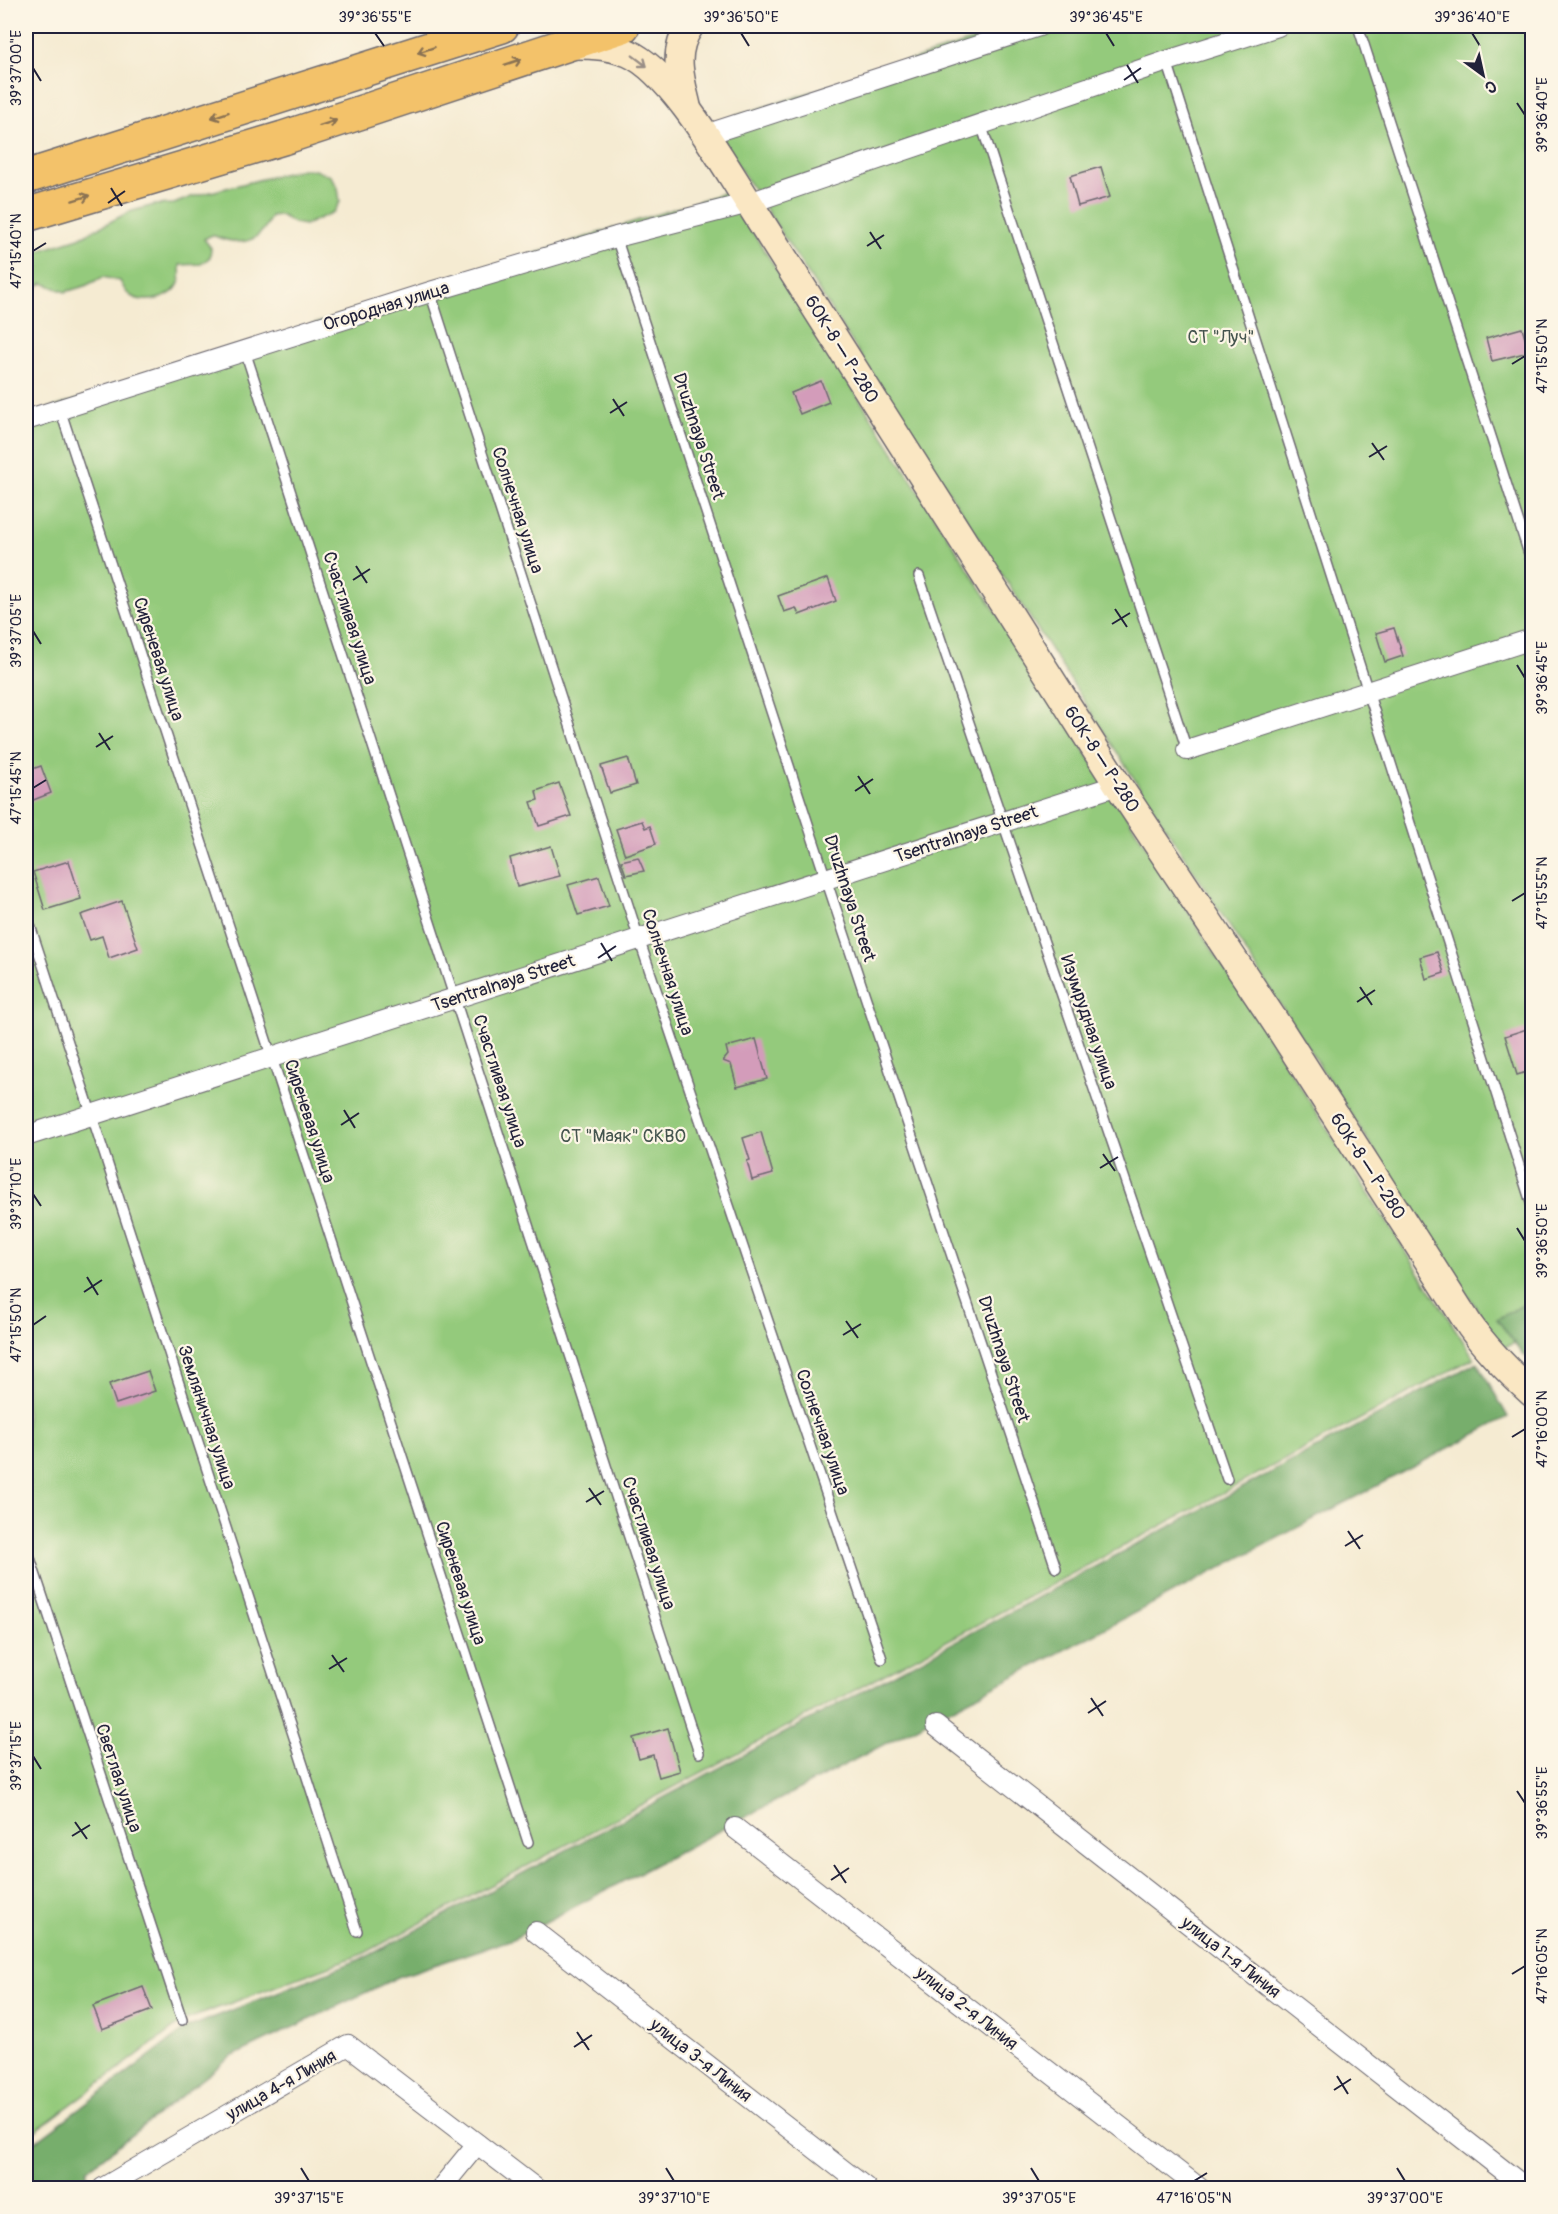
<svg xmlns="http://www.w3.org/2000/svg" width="1558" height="2214" viewBox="0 0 1558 2214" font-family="Pangolin,sans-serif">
  <rect width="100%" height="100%" fill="#fcf5e5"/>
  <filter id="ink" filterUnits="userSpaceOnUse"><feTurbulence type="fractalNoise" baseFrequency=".0167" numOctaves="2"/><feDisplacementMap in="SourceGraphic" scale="12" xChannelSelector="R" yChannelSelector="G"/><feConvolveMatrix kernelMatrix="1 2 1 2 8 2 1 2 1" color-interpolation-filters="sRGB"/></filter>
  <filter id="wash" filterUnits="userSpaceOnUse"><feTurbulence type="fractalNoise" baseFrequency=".008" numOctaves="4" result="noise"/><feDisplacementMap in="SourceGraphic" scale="24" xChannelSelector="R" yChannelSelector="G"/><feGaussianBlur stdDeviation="1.35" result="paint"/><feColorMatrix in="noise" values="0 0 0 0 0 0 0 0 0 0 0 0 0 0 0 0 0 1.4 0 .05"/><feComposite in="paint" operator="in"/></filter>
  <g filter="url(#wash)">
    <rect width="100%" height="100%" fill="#f5ebd2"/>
    <g fill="#94ca7c" stroke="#5b765c" stroke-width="1.5">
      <path d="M1018 26H1532V1358L1515 1343 1502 1348 711 124Z"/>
      <path d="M302 169 315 170 331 176 338 188 340 202 334 212 305 225 294 223 280 215 271 216C259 246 238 246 212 235L204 239 211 248 210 257 201 264 180 265C180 269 181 275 180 280 175 299 145 305 131 296 125 293 123 286 120 281L103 277 85 286 65 292 43 283 38 286 34 295 26 301V255L79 238 129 212 154 205 174 204 191 197Z"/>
      <path d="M727 192 1474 1358 365 1953 183 2021 26 2138V416Z"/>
    </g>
    <g fill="#77ae6c" stroke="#4c6854" stroke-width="1.5">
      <path d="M1532 1300V1362L1522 1353 1497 1319Z"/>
      <path d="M1477 1362 1508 1417 513 1939 398 1977 231 2057 87 2170 86 2188H26V2145L35 2142 187 2028 368 1956Z"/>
    </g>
    <g id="blocks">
      <g fill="#d39cba">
        <path d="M1101 167 1110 197 1078 206 1070 176Z"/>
        <path d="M1522 328 1529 352 1492 361 1486 338Z"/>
        <path d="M821 381 829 402 800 414 791 393Z"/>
        <path d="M828 578 836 601 799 615 796 608 784 612 778 596Z"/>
        <path d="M1394 628 1403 656 1385 662 1376 633Z"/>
        <path d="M628 758 636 785 610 793 601 766Z"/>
        <path d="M41 766 51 793 26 803V771Z"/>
        <path d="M559 783 571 816 539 826 531 802 538 800 536 791Z"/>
        <path d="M642 821 645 828 650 826 656 844 625 855 616 829Z"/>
        <path d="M551 846 560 876 517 887 510 858Z"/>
        <path d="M638 857 644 871 626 875 621 861Z"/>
        <path d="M69 861 81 899 45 910 33 872Z"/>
        <path d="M599 876 609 906 578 915 568 885Z"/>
        <path d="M122 901 138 948 109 958 102 936 90 940 81 915Z"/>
        <path d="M1437 952 1444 973 1426 979 1420 957Z"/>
        <path d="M1533 1027V1070L1517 1075 1505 1036Z"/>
        <path d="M756 1039 767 1079 737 1087 731 1064 723 1061 728 1055 726 1047Z"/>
        <path d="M761 1132 773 1174 752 1180 747 1161 750 1160 743 1138Z"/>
        <path d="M148 1371 155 1391 116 1404 109 1384Z"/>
        <path d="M668 1728 680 1771 659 1777 653 1755 639 1759 633 1738Z"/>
        <path d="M143 1987 152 2010 102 2029 93 2006Z"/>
      </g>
    </g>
  </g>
  <g filter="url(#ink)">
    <use href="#blocks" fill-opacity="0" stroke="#6c6870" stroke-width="1.5"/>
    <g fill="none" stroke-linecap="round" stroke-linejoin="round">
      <defs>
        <g id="lane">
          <path d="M1358 26 1532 563"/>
          <path d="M1167 61 1532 1206"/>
          <path d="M981 124 1187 750"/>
          <path d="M616 237 826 879 1056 1568"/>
          <path d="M430 292 639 939 882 1659"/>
          <path d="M245 351 699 1753"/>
          <path d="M60 409 528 1842"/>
          <path d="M919 576 1227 1479"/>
          <path d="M26 913 357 1931"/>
          <path d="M26 1546 182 2020"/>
        </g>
        <g id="street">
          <path d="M705 135 1039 26"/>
          <path d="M26 420 430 292 616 237 749 203 1167 61 1278 26"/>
          <path d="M1187 750 1532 639"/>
          <path d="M26 1136 1118 785"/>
          <path d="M936 1726 1526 2188"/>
          <path d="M735 1828 1199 2188"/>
          <path d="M536 1932 866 2188"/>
          <path d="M103 2188 348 2045 535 2188"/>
          <path d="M441 2188 477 2144"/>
        </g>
        <g id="secondary">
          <path d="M574 45C594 45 611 46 628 53 672 72 723 163 749 203L1118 785 1278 1026 1470 1326C1488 1351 1509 1372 1532 1393"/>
          <path d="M687 106C680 76 672 52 690 26"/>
        </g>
        <g id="highway">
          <path d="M26 177 502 26"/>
          <path d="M26 215 283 138 623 26"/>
        </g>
      </defs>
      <use href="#lane" stroke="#6c6870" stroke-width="12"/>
      <use href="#street" stroke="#6c6870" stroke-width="22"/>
      <use href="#secondary" stroke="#6c6870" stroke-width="30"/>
      <use href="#highway" stroke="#6c6870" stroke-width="36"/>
      <use href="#lane" stroke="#fff" stroke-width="9"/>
      <use href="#street" stroke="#fff" stroke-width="20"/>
      <use href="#secondary" stroke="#fae7c3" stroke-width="27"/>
      <use href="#highway" stroke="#f3c26a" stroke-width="33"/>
    </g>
    <defs><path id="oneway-shaft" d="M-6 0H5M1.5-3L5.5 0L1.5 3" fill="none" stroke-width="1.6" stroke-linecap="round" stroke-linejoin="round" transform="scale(1.5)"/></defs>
    <g stroke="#8a7252">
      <use href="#oneway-shaft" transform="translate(426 50) rotate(162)"/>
      <use href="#oneway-shaft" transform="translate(513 62) rotate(-18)"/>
      <use href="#oneway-shaft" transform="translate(220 115) rotate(162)"/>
      <use href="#oneway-shaft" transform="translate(328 123) rotate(-18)"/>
      <use href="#oneway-shaft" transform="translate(81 198) rotate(-17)"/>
    </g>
    <use stroke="#998e86" href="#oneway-shaft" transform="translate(640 61) rotate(37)"/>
  </g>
  <path fill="none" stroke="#22223b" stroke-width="2" d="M375 33 384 46M741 33 749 46M1106 33 1114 46M1472 33 1480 46M1127 65 1138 83M33 68 41 81M1124 80 1141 68M1517 103 1525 115M111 188 122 206M108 203 125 191M870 232 881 249M867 246 884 235M33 251 46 243M1512 364 1525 356M613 399 624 416M610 413 627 402M1372 443 1384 460M1369 457 1387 446M356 566 367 583M353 580 370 569M1115 609 1127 627M1112 624 1130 613M33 631 41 644M1517 665 1525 678M99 733 110 750M96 747 113 736M858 776 870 794M33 788 46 780M855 791 873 779M1512 901 1525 893M601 943 612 961M598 958 616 946M1360 987 1372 1005M1357 1002 1375 990M344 1110 355 1128M341 1125 359 1113M1103 1154 1115 1171M1100 1168 1118 1157M33 1194 41 1206M1517 1228 1525 1241M87 1277 98 1295M84 1292 102 1280M846 1321 858 1338M33 1325 46 1316M843 1335 861 1324M1512 1437 1525 1429M589 1488 601 1505M586 1502 604 1491M1348 1531 1360 1549M1345 1546 1363 1535M332 1655 344 1672M329 1669 347 1658M1091 1698 1103 1716M1088 1713 1106 1701M33 1756 41 1769M1517 1791 1525 1803M75 1822 87 1839M72 1836 90 1825M834 1865 846 1883M831 1880 849 1868M1512 1974 1525 1966M577 2032 589 2050M574 2047 592 2035M1337 2076 1348 2094M1334 2090 1351 2079M301 2168 309 2181M666 2168 674 2181M1031 2168 1039 2181M1397 2168 1405 2181M1194 2181 1207 2173"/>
  <g text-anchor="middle" stroke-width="4.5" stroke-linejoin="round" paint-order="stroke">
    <g font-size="18" fill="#22223b" stroke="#fcf5e5">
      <text transform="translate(386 306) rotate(-17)" y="6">Огородная улица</text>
      <text transform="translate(842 349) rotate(58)" y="6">60К-8 — Р-280</text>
      <text transform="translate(699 436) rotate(72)" y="6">Druzhnaya Street</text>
      <text transform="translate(518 510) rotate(72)" y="6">Солнечная улица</text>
      <text transform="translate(350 618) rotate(72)" y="6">Счастливая улица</text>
      <text transform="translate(159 659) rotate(72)" y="6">Сиреневая улица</text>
      <text transform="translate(1102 759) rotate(57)" y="6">60К-8 — Р-280</text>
      <text transform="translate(966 834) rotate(-18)" y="6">Tsentralnaya Street</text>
      <text transform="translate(850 898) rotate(72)" y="6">Druzhnaya Street</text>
      <text transform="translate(668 972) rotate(72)" y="6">Солнечная улица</text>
      <text transform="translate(503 983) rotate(-18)" y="6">Tsentralnaya Street</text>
      <text transform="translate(1089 1022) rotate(71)" y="6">Изумрудная улица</text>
      <text transform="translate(500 1081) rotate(72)" y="6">Счастливая улица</text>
      <text transform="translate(310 1121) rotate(72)" y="6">Сиреневая улица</text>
      <text transform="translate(1368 1166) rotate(57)" y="6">60К-8 — Р-280</text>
      <text transform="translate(1004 1359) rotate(72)" y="6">Druzhnaya Street</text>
      <text transform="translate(207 1417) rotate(72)" y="6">Земляничная улица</text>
      <text transform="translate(823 1432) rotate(71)" y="6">Солнечная улица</text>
      <text transform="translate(649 1543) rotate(72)" y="6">Счастливая улица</text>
      <text transform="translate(461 1583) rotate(72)" y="6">Сиреневая улица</text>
      <text transform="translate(119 1778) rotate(72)" y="6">Светлая улица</text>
      <text transform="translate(1231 1957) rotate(38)" y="6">улица 1-я Линия</text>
      <text transform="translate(967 2008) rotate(38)" y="6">улица 2-я Линия</text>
      <text transform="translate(701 2060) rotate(38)" y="6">улица 3-я Линия</text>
      <text transform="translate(281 2085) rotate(-30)" y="6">улица 4-я Линия</text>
    </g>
    <g font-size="18" fill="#44544e" stroke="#fcf5e5">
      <text x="1221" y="343">СТ "Луч"</text>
      <text x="623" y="1142">СТ "Маяк" СКВО</text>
    </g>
  </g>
  <rect width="1558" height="2214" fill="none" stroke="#fcf5e5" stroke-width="66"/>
  <g transform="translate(1483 75) rotate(147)" stroke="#fcf5e5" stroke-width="4.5" paint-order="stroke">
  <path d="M0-4.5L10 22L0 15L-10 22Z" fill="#22223b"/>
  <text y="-9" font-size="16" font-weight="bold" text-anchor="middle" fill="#22223b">С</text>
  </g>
  <rect x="33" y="33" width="1492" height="2148" fill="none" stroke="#22223b" stroke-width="2"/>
  <g font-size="15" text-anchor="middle" fill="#22223b">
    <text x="375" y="22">39°36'55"E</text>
    <text x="741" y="22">39°36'50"E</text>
    <text x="1106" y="22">39°36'45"E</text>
    <text x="1472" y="22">39°36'40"E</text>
    <text transform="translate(16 68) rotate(-90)" y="5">39°37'00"E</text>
    <text transform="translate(1542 115) rotate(-90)" y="5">39°36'40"E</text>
    <text transform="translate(16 251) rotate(-90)" y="5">47°15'40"N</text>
    <text transform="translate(1542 356) rotate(-90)" y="5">47°15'50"N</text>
    <text transform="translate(16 631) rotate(-90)" y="5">39°37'05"E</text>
    <text transform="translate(1542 678) rotate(-90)" y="5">39°36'45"E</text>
    <text transform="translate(16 788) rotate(-90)" y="5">47°15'45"N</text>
    <text transform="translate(1542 893) rotate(-90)" y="5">47°15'55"N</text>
    <text transform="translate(16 1194) rotate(-90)" y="5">39°37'10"E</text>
    <text transform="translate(1542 1241) rotate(-90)" y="5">39°36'50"E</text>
    <text transform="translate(16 1325) rotate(-90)" y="5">47°15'50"N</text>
    <text transform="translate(1542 1429) rotate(-90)" y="5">47°16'00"N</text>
    <text transform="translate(16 1756) rotate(-90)" y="5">39°37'15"E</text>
    <text transform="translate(1542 1803) rotate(-90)" y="5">39°36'55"E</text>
    <text transform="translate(1542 1966) rotate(-90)" y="5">47°16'05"N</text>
    <text x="309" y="2203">39°37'15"E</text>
    <text x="674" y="2203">39°37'10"E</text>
    <text x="1039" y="2203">39°37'05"E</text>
    <text x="1194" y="2203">47°16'05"N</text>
    <text x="1405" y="2203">39°37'00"E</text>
  </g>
</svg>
